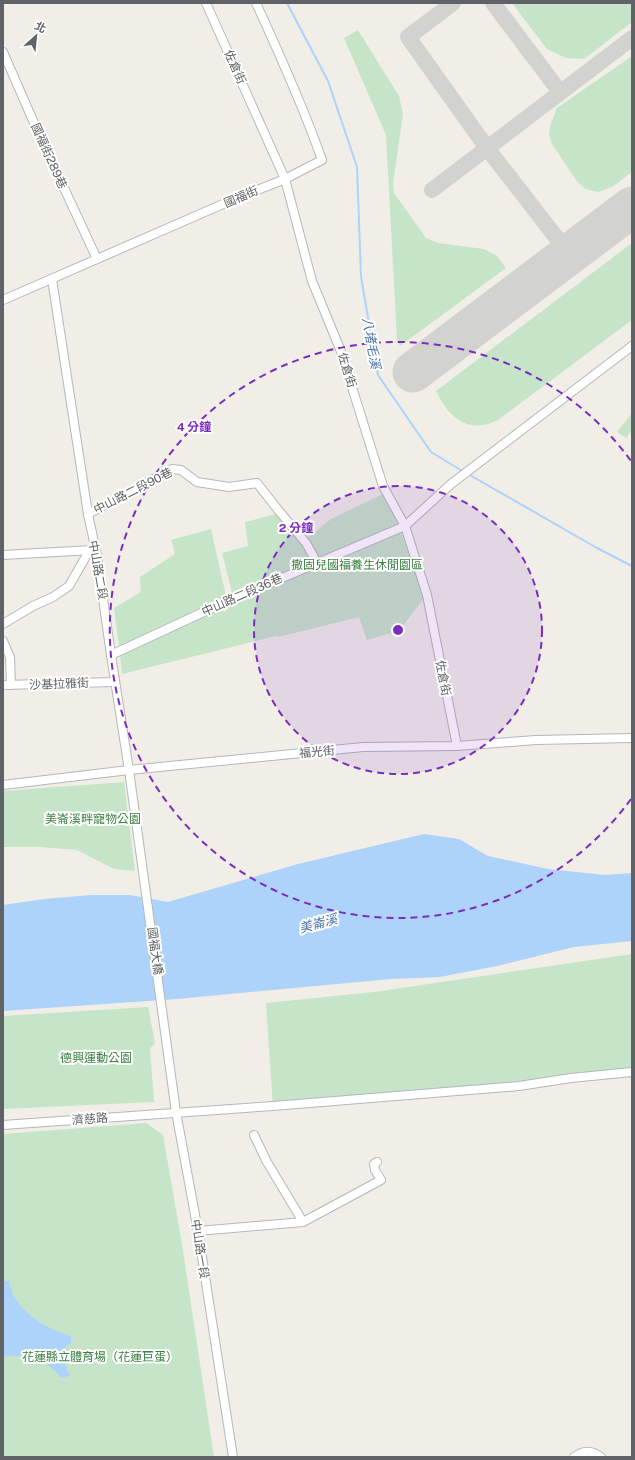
<svg xmlns="http://www.w3.org/2000/svg" width="635" height="1460" viewBox="0 0 635 1460" font-family="'Public Sans','Noto Sans TC',sans-serif">
  <rect width="100%" height="100%" fill="#f0eee7"/>
  <g fill="#c6e5c8">
    <path d="M512 3H632V22L584 59 566 58 547 49Z"/>
    <path d="M358 30 399 96 403 114 393 183 394 193 426 238 438 243 484 249 497 256 506 268 400 346 397 340 386 135 344 38Z"/>
    <path d="M632 56V172L612 187 598 192 585 189 576 180 552 144 549 134 551 123 557 108Z"/>
    <path d="M632 243V320L498 420C468 435 448 417 436 391Z"/>
    <path d="M631 414 632 430 626 438 617 432Z"/>
    <path d="M387 492 424 598 399 631 367 640 359 617 278 637 276 636 122 674 120 656 234 601 222 553 248 546 245 522 280 513 304 541 331 519Z"/>
    <path d="M211 529 226 596 119 647 114 608 141 592 140 577 175 554 171 540Z"/>
    <path d="M124 782 135 871 114 869 77 850 40 847H3V791Z"/>
    <path d="M632 954V1072L273 1106 266 1003 374 992Z"/>
    <path d="M148 1007 155 1043 150 1048 154 1102 3 1109V1016Z"/>
    <path d="M146 1123 163 1135 182 1244 214 1457H3V1134Z"/>
  </g>
  <g fill="#aed3fa">
    <path d="M424 834 459 839 488 856 548 869 605 875 632 873V941L574 947 497 966 440 977 391 979 177 999 3 1011V905L44 899 91 895H130L168 902 298 864Z"/>
    <path d="M3 1281H9C14 1310 44 1328 71 1336V1344L67 1345C63 1351 62 1356 67 1361L65 1365 68 1367 66 1369 71 1375 62 1378C43 1358 30 1353 3 1357Z"/>
  </g>
  <g fill="none" stroke-linecap="round" stroke-linejoin="round">
    <g stroke="#aed3fa" stroke-width="2">
      <path d="M287 3 328 81 357 167 361 277 378 375 431 452 464 472"/>
      <path d="M468 474 597 548 632 566"/>
    </g>
    <g stroke="#d2d2ce" stroke-width="16">
      <path d="M453 3 408 37 487 148 569 254"/>
      <path d="M493 3 560 92"/>
      <path d="M432 190 632 38"/>
    </g>
    <path stroke="#d2d2ce" stroke-width="41" d="M413 372 632 207"/>
    <defs>
      <g id="minor">
        <path d="M206 3 285 179 312 281 340 349 383 486 405 526 427 595 457 746"/>
        <path d="M3 52 38 132 97 259"/>
        <path d="M52 279 88 514 97 556 111 655 129 770 176 1112 198 1231 233 1457"/>
        <path d="M3 300 230 201 285 179 322 160C303 106 280 55 256 3"/>
        <path d="M88 514 172 469 181 470 197 482 229 487 257 483 279 511 306 543 317 563"/>
        <path d="M3 555 92 550"/>
        <path d="M3 624 33 606 53 597 69 586 89 551"/>
        <path d="M3 641 10 657 11 685"/>
        <path d="M111 655 223 603 405 526 451 484 632 346"/>
        <path d="M3 685 115 682"/>
        <path d="M3 785 129 770 363 747 457 746 536 740 632 738"/>
        <path d="M3 1125 273 1106 519 1086 571 1078 632 1072"/>
        <path d="M254 1135 267 1162 303 1222 381 1180 375 1170 374 1164 377 1162"/>
        <path d="M198 1231 303 1222"/>
        <path d="M574 1457C584 1450 591 1450 601 1457"/>
      </g>
    </defs>
    <use href="#minor" stroke="#b4b7bb" stroke-width="10"/>
    <use href="#minor" stroke="#fff" stroke-width="8"/>
  </g>
  <circle cx="398" cy="630" r="144" fill="#7b2cbf" fill-opacity=".12"/>
  <g fill="none" stroke="#7b2cbf" stroke-width="2" stroke-dasharray="7 5">
    <circle cx="398" cy="630" r="144"/>
    <path d="M631 799A288 288 0 1 1 631 461"/>
  </g>
  <g text-anchor="middle" stroke-width="4" stroke-linejoin="round" paint-order="stroke">
    <g font-size="12" fill="#5f6266" stroke="#fff">
      <text transform="translate(235 67) rotate(66)" y="4">佐倉街</text>
      <text transform="translate(49 156) rotate(66)" y="4">國福街289巷</text>
      <text transform="translate(241 197) rotate(-23)" y="4">國福街</text>
      <text transform="translate(347 370) rotate(73)" y="4">佐倉街</text>
      <text transform="translate(133 491) rotate(-27)" y="4">中山路二段90巷</text>
      <text transform="translate(98 570) rotate(80)" y="4">中山路二段</text>
      <text transform="translate(242 595) rotate(-24)" y="4">中山路二段36巷</text>
      <text transform="translate(443 678) rotate(79)" y="4">佐倉街</text>
      <text transform="translate(59 684) rotate(-2)" y="4">沙基拉雅街</text>
      <text transform="translate(317 752) rotate(-5)" y="4">福光街</text>
      <text transform="translate(155 951) rotate(82)" y="4">國福大橋</text>
      <text transform="translate(90 1119) rotate(-4)" y="4">濟慈路</text>
      <text transform="translate(200 1249) rotate(81)" y="4">中山路一段</text>
    </g>
    <g font-size="12" fill="#3b8142" stroke="#fff">
      <text x="357" y="569">撒固兒國福養生休閒園區</text>
      <text x="93" y="823">美崙溪畔寵物公園</text>
      <text x="96" y="1062">德興運動公園</text>
      <text x="100" y="1361">花蓮縣立體育場（花蓮巨蛋）</text>
    </g>
    <g font-size="13" font-style="italic" fill="#4a73ac" stroke="#fff">
      <text transform="translate(372 343) rotate(80)" y="5">八堵毛溪</text>
      <text transform="translate(318 923) rotate(-15)" y="5">美崙溪</text>
    </g>
  </g>
  <circle cx="398" cy="630" r="6" fill="#7b2cbf" stroke="#fff" stroke-width="2"/>
  <g font-size="12" text-anchor="middle" font-weight="bold" fill="#7b2cbf" stroke="#fff" stroke-width="4" stroke-linejoin="round" paint-order="stroke">
    <text x="194" y="431">4 分鐘</text>
    <text x="296" y="532">2 分鐘</text>
  </g>
  <rect width="635" height="1460" fill="none" stroke="#5f6266" stroke-width="8"/>
  <g transform="translate(36 36) rotate(27)" stroke="#ffffff" stroke-width="3" paint-order="stroke">
  <path d="M0-3L7 15L0 10L-7 15Z" fill="#5f6266"/>
  <text y="-6" font-size="11" font-weight="bold" text-anchor="middle" fill="#5f6266">北</text>
  </g>
</svg>
